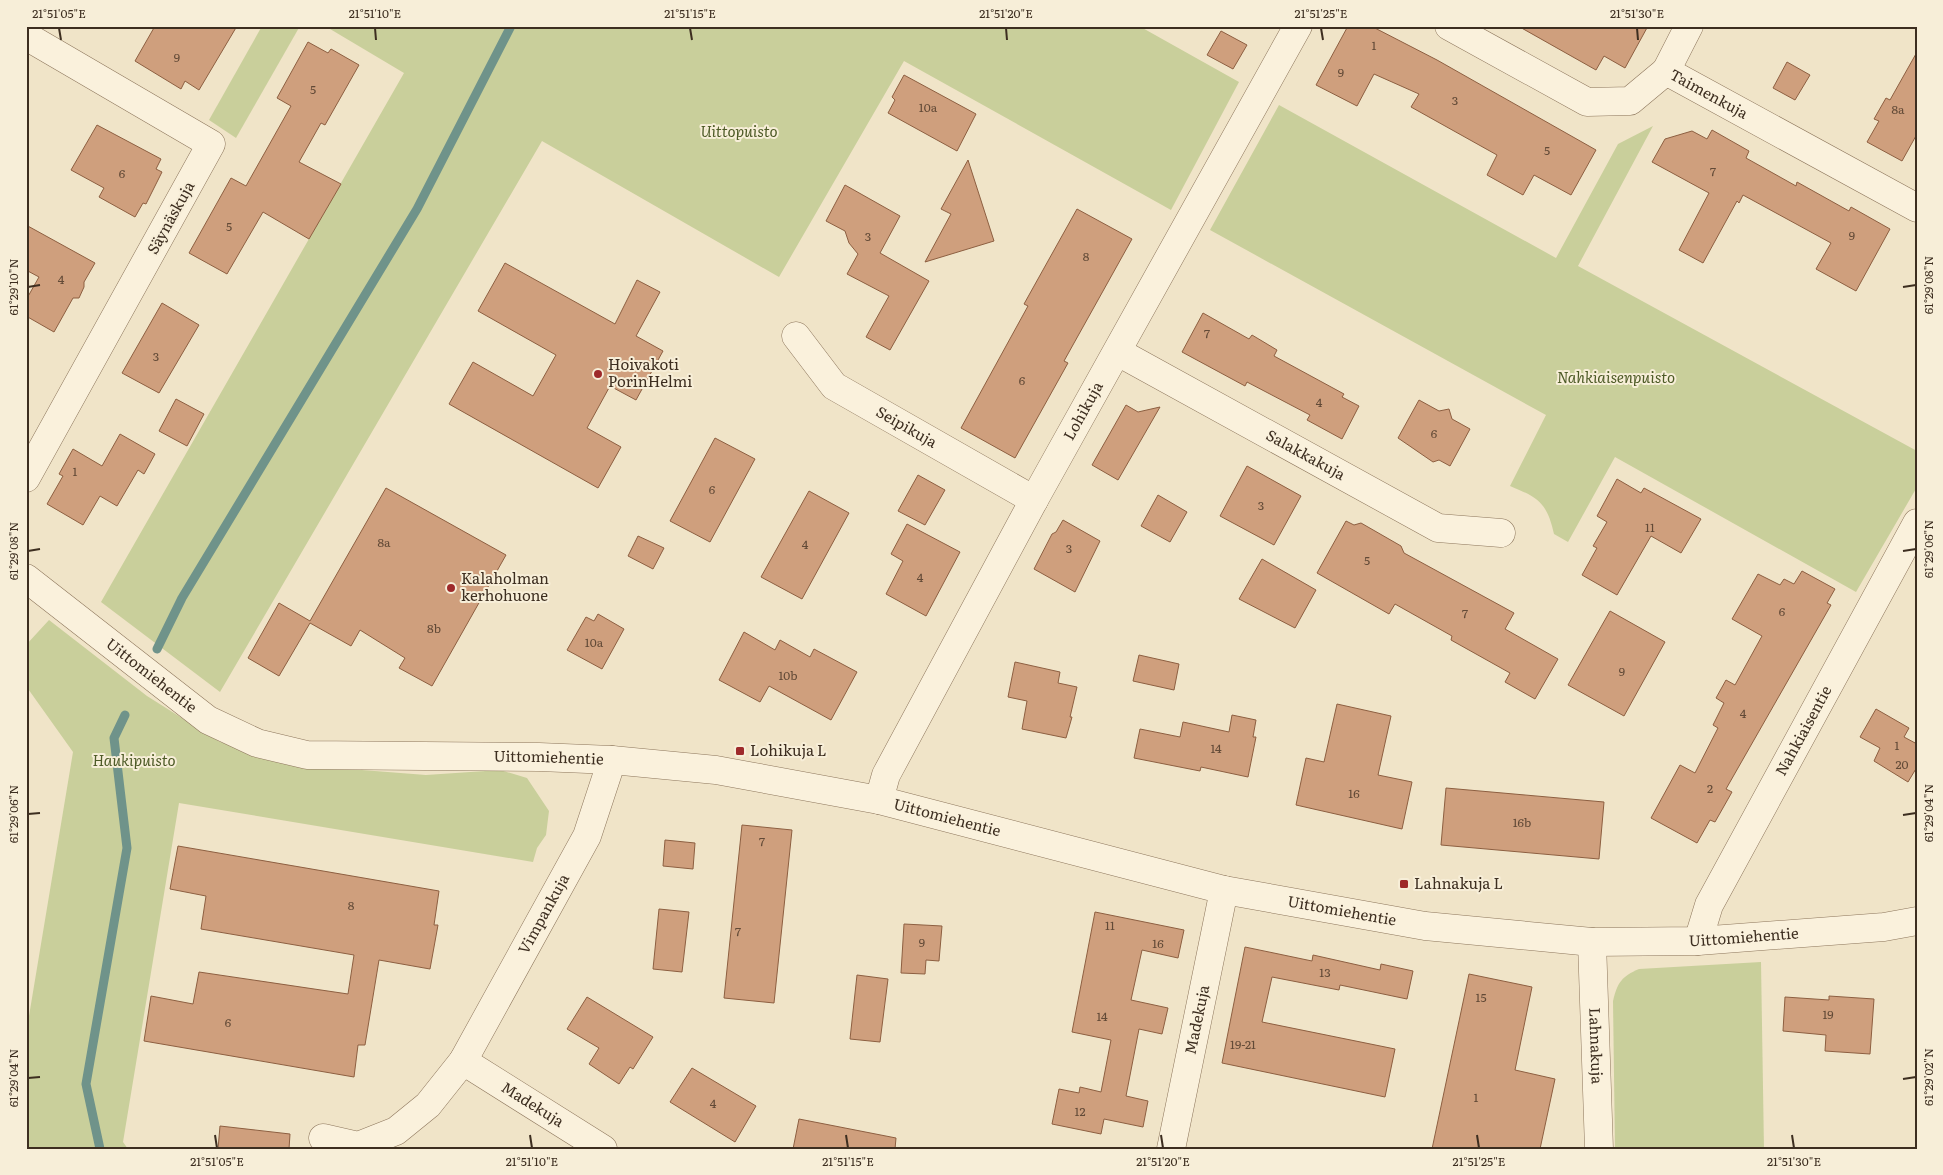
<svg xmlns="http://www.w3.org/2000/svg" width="1943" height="1175" viewBox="0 0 1943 1175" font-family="Literata,serif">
  <rect width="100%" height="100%" fill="#f0e4c8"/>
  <g fill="#c9cf9b">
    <path d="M262 26H300L236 138 209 120Z"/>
    <path d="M325 26H1139L1239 82 1171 210 904 61 779 277 542 141 220 692 101 602 404 73Z"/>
    <path d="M1279 105 1556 258 1618 144 1653 126 1578 266 1917 451V487L1856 592 1615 457 1568 542 1554 534C1547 503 1539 498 1510 486L1546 415 1210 230Z"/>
    <path d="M49 620 147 696 220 742 298 765 426 775 500 770 527 778 549 811 546 835 537 848 533 862 179 803 123 1142 128 1149H27L26 1034 73 752 26 686V645Z"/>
    <path d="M1761 962 1764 1149H1615L1613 1001C1617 983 1622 976 1639 969Z"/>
  </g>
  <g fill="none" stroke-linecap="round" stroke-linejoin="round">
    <g stroke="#6f938a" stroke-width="9">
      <path d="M157 649 182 598 417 209 511 26"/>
      <path d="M100 1149 86 1084 127 848 114 738 125 715"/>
    </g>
  </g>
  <g fill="#cf9f7d" stroke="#8d5f41">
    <path d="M155 26H237L199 90 185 81 181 89 135 61Z"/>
    <path d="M1348 26H1371L1437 60 1596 150 1571 195 1534 175 1523 195 1487 175 1497 155 1411 107 1419 94 1374 74 1357 106 1316 85Z"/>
    <path d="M1518 26H1648L1625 68 1604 56 1596 70Z"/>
    <path d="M1221 31 1247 45 1233 69 1207 55Z"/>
    <path d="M308 42 328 53 331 49 359 65 325 125 321 123 299 162 341 184 309 239 263 212 227 274 189 253 231 178 246 186 291 106 277 98Z"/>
    <path d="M1917 52V134L1902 161 1867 142 1879 121 1874 119 1886 98 1890 100Z"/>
    <path d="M1787 62 1810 75 1795 100 1773 88Z"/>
    <path d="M904 75 976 114 957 151 888 113 895 100 892 97Z"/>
    <path d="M97 125 161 159 156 169 162 172 146 204 143 203 135 217 99 197 104 188 71 170Z"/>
    <path d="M1712 130 1749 151 1746 158 1796 186 1797 182 1849 211 1851 207 1890 229 1856 291 1816 269 1831 243 1743 195 1739 203 1737 201 1703 263 1679 250 1709 193 1652 162 1665 139 1692 131 1707 139Z"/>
    <path d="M968 160 994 241 925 262 951 214 941 209Z"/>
    <path d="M845 185 900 216 880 253 929 281 890 350 866 337 889 296 847 274 858 254 849 243 845 231 826 221Z"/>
    <path d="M1077 209 1132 239 1064 361 1068 363 1015 458 961 428 1028 306 1024 304Z"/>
    <path d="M26 225 95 263 84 282V287L79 298H73L54 332 26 316V300L39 277 26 270Z"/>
    <path d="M505 263 615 324 637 280 660 292 636 336 663 351 636 400 610 386 587 428 621 447 598 488 449 404 473 362 533 396 556 355 478 311Z"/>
    <path d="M162 303 199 325 159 393 122 373Z"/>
    <path d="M1203 313 1249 339 1252 335 1277 350 1274 356 1344 394 1342 397 1359 406 1342 439 1307 420 1310 415 1247 382 1245 386 1182 352Z"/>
    <path d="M176 399 204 414 187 446 159 431Z"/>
    <path d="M1419 400 1439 411 1449 409 1452 419 1470 429 1450 466 1439 460 1433 462 1398 438Z"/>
    <path d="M1126 405 1138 412 1160 407 1118 480 1092 465Z"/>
    <path d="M120 434 155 454 144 474 138 470 117 506 100 496 83 525 47 504 63 476 59 474 73 449 102 466Z"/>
    <path d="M715 438 755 459 710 542 670 521Z"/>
    <path d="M1247 466 1301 496 1274 545 1220 516Z"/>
    <path d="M918 475 945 490 925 525 898 511Z"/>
    <path d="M1617 479 1641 493 1644 488 1701 519 1681 553 1651 536 1617 595 1582 575 1597 548 1593 546 1607 522 1597 516Z"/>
    <path d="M386 488 506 555 432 686 399 668 405 658 360 630 351 646 310 623 279 676 248 658 279 603 310 621Z"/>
    <path d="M809 491 849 513 802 599 761 577Z"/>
    <path d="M1158 495 1187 512 1170 542 1141 526Z"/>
    <path d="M1063 520 1100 541 1075 592 1034 569 1052 534 1056 532Z"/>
    <path d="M1346 521 1354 525 1361 523 1401 546 1404 553 1514 613 1505 629 1558 659 1535 699 1505 682 1510 673 1451 640 1452 636 1395 604 1389 614 1317 573Z"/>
    <path d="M907 524 960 552 926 616 886 594 903 561 891 554Z"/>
    <path d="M638 536 664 548 653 569 628 556Z"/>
    <path d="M1262 559 1316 590 1295 628 1239 599Z"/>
    <path d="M1802 571 1835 589 1827 603 1831 605 1726 789 1732 792 1715 822 1710 820 1697 843 1651 818 1680 765 1695 773 1718 728 1713 725 1724 703 1716 698 1726 680 1735 685 1762 636 1732 619 1758 574 1780 585 1784 579 1794 584Z"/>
    <path d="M1610 611 1665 642 1624 716 1568 685Z"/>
    <path d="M598 614 624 629 602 669 567 650 586 617 594 621Z"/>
    <path d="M744 632 775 650 780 640 810 657 814 649 857 672 831 720 769 686 760 702 719 680Z"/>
    <path d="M1139 655 1179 664 1174 690 1133 681Z"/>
    <path d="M1015 662 1060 672 1058 683 1077 687 1070 717H1072L1066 738 1022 729 1027 701 1008 697Z"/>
    <path d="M1337 704 1391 716 1378 775 1412 782 1402 829 1296 805 1306 758 1324 762Z"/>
    <path d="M1876 709 1909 728 1904 737 1917 744V767L1908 782 1874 761 1880 748 1860 737Z"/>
    <path d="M1232 715 1256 720 1253 737H1256L1248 777 1201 767 1200 771 1134 758 1140 729 1180 737 1183 722 1229 732Z"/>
    <path d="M1446 788 1604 802 1599 859 1441 845Z"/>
    <path d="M742 825 792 830 774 1003 724 998Z"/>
    <path d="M665 840 695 843 693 869 663 866Z"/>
    <path d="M178 846 439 891 434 925H438L430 969 379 960 365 1045H358L354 1077 144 1041 151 996 193 1004 199 972 348 994 354 955 201 929 206 896 170 889Z"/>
    <path d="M659 909 689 912 682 972 653 969Z"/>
    <path d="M1095 912 1184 930 1178 958 1142 950 1131 1000 1168 1008 1162 1034 1139 1029 1126 1096 1148 1101 1143 1127 1104 1119 1101 1134 1052 1124 1059 1089 1079 1093 1080 1087 1101 1092 1111 1040 1072 1032Z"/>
    <path d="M904 924 942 926 939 961 926 960 925 974 901 973Z"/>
    <path d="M1245 947 1312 961 1313 955 1380 970 1381 964 1413 971 1407 999 1340 985 1339 990 1272 977 1262 1022 1395 1049 1385 1097 1222 1063Z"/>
    <path d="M1469 974 1532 987 1515 1070 1555 1079 1540 1149H1432Z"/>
    <path d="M857 975 888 979 880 1042 850 1039Z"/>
    <path d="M1829 996 1874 999 1870 1054 1825 1051 1826 1035 1783 1031 1785 997 1829 1000Z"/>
    <path d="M587 997 653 1037 633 1069 630 1067 619 1084 589 1064 599 1048 567 1029Z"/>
    <path d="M692 1068 756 1106 735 1142 670 1102Z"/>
    <path d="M799 1119 896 1138 895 1149H793Z"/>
    <path d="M220 1126 290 1134 289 1149H218Z"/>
  </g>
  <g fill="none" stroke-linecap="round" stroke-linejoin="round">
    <defs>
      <g id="minor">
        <path id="s1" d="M1449 26 1587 102 1630 101 1666 71 1917 208"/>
        <path d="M26 36 211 144 26 478"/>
        <path d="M1666 71 1689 26"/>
        <path id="s2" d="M796 336 834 386 1034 500"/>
        <path id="s3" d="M1118 352 1438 528 1501 533"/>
        <path id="s4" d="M879 800 886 775 1034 500 1298 26"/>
        <path id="s5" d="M1698 941 1709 905 1917 523"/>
        <path id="s6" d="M1592 942 1599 1149"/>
        <path id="s7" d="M463 1061 603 1149"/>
        <path id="s8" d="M323 1138 358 1146 396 1131 428 1105 463 1061 587 836 612 760"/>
        <path id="s9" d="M1171 1149 1224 890"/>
      </g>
      <g id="tertiary">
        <path id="s10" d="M26 578 208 720 257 743 307 755 539 757 612 760 716 770 879 800 1224 890 1425 926 1592 942 1698 941 1884 927 1917 921"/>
      </g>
    </defs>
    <use href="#minor" stroke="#8d765c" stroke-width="29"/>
    <use href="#tertiary" stroke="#8d765c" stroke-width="29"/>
    <use href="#minor" stroke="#faf1dc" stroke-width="28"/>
    <use href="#tertiary" stroke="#faf1dc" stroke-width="28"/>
  </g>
  <path fill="none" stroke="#3d2e20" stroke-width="2" d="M59 28 61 40M375 28 376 40M690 28 692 40M1006 28 1007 40M1321 28 1323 40M1637 28 1638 40M28 287 40 285M1903 287 1916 285M28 551 40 549M1903 551 1916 549M28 814 40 813M1903 815 1916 813M28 1078 40 1077M1903 1079 1916 1077M215 1135 217 1148M530 1135 532 1148M846 1135 848 1148M1161 1135 1163 1148M1477 1135 1479 1148M1792 1135 1794 1148"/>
  <g fill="#9e2a2b" stroke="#f7eed8" stroke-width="2">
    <circle cx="598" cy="374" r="5"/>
    <circle cx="451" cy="588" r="5"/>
    <rect x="735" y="746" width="10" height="10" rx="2.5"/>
    <rect x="1399" y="879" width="10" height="10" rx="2.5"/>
  </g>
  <g text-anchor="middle" stroke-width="4" stroke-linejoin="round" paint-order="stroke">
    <g font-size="12" fill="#624a37">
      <text x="1374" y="50">1</text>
      <text x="177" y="62">9</text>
      <text x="1341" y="77">9</text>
      <text x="313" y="94">5</text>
      <text x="1455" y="105">3</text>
      <text x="928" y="112">10a</text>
      <text x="1898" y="114">8a</text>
      <text x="1547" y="155">5</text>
      <text x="1713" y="176">7</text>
      <text x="122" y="178">6</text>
      <text x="229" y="231">5</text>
      <text x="1852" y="240">9</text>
      <text x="868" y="241">3</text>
      <text x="1086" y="261">8</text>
      <text x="61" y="284">4</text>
      <text x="1207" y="338">7</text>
      <text x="156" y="361">3</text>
      <text x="1022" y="385">6</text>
      <text x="1319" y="407">4</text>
      <text x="1434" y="438">6</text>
      <text x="75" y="476">1</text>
      <text x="712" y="494">6</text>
      <text x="1261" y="510">3</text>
      <text x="1650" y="532">11</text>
      <text x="384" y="547">8a</text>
      <text x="805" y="549">4</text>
      <text x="1069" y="553">3</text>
      <text x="1367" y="565">5</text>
      <text x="920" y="582">4</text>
      <text x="1782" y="616">6</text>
      <text x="1465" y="618">7</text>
      <text x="434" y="633">8b</text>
      <text x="594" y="647">10a</text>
      <text x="1622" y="676">9</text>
      <text x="788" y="680">10b</text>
      <text x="1743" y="718">4</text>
      <text x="1897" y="750">1</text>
      <text x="1216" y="753">14</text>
      <text x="1902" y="769">20</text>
      <text x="1710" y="793">2</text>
      <text x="1354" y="798">16</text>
      <text x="1522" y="827">16b</text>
      <text x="762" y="846">7</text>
      <text x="351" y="910">8</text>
      <text x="1110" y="930">11</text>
      <text x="738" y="936">7</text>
      <text x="922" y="947">9</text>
      <text x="1158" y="948">16</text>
      <text x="1325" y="977">13</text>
      <text x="1481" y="1002">15</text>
      <text x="1828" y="1019">19</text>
      <text x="1102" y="1021">14</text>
      <text x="228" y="1027">6</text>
      <text x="1243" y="1049">19-21</text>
      <text x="1476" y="1102">1</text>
      <text x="713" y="1108">4</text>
      <text x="1080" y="1116">12</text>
    </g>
    <g font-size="15" fill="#3d2e20" stroke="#f7eed8">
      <text dy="5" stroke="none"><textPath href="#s1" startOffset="296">Taimenkuja</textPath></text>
      <text transform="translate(171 218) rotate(-61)" y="5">Säynäskuja</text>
      <text dy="5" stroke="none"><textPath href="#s4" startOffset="440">Lohikuja</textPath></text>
      <text dy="5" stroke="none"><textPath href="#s2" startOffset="146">Seipikuja</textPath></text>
      <text dy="5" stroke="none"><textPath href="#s3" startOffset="214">Salakkakuja</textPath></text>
      <text dy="5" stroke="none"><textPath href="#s10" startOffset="159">Uittomiehentie</textPath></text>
      <text dy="5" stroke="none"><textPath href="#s5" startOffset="236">Nahkiaisentie</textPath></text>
      <text dy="5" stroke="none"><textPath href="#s10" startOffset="578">Uittomiehentie</textPath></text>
      <text dy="5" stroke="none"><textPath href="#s10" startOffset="982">Uittomiehentie</textPath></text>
      <text dy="5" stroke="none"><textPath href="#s10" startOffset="1388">Uittomiehentie</textPath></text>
      <text dy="5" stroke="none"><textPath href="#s8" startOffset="342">Vimpankuja</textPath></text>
      <text dy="5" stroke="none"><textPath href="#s10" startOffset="1792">Uittomiehentie</textPath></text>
      <text dy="5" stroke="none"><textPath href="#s9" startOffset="132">Madekuja</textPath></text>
      <text dy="5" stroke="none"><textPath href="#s6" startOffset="104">Lahnakuja</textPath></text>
      <text dy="5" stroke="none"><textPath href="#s7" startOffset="82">Madekuja</textPath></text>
    </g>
    <g font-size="15" font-style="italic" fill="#4d5a26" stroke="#f7eed8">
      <text x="739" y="137">Uittopuisto</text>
      <text x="1616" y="383">Nahkiaisenpuisto</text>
      <text x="134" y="766">Haukipuisto</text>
    </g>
    <g font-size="15" fill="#3d2e20" stroke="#f7eed8" text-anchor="start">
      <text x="608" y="370">Hoivakoti<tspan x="608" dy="17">PorinHelmi</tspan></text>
      <text x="461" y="584">Kalaholman<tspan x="461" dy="17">kerhohuone</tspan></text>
      <text x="750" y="756">Lohikuja L</text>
      <text x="1414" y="889">Lahnakuja L</text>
    </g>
  </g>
  <rect width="1943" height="1175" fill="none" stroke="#f7eed8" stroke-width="55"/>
  <rect x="28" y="28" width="1888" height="1120" fill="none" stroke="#3d2e20" stroke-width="2"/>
  <g font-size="12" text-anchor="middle" fill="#3d2e20">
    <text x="59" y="18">21°51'05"E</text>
    <text x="375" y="18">21°51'10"E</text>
    <text x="690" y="18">21°51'15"E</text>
    <text x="1006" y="18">21°51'20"E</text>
    <text x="1321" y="18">21°51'25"E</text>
    <text x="1637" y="18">21°51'30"E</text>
    <text transform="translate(1929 285) rotate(-90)" y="4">61°29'08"N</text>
    <text transform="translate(14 287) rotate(-90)" y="4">61°29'10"N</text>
    <text transform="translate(1929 549) rotate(-90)" y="4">61°29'06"N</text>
    <text transform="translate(14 551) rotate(-90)" y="4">61°29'08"N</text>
    <text transform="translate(1929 813) rotate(-90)" y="4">61°29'04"N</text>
    <text transform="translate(14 814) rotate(-90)" y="4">61°29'06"N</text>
    <text transform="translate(1929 1077) rotate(-90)" y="4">61°29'02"N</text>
    <text transform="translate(14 1078) rotate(-90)" y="4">61°29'04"N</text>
    <text x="217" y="1166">21°51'05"E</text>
    <text x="532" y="1166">21°51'10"E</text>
    <text x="848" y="1166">21°51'15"E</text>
    <text x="1163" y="1166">21°51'20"E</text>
    <text x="1479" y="1166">21°51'25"E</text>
    <text x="1794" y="1166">21°51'30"E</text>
  </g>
</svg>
